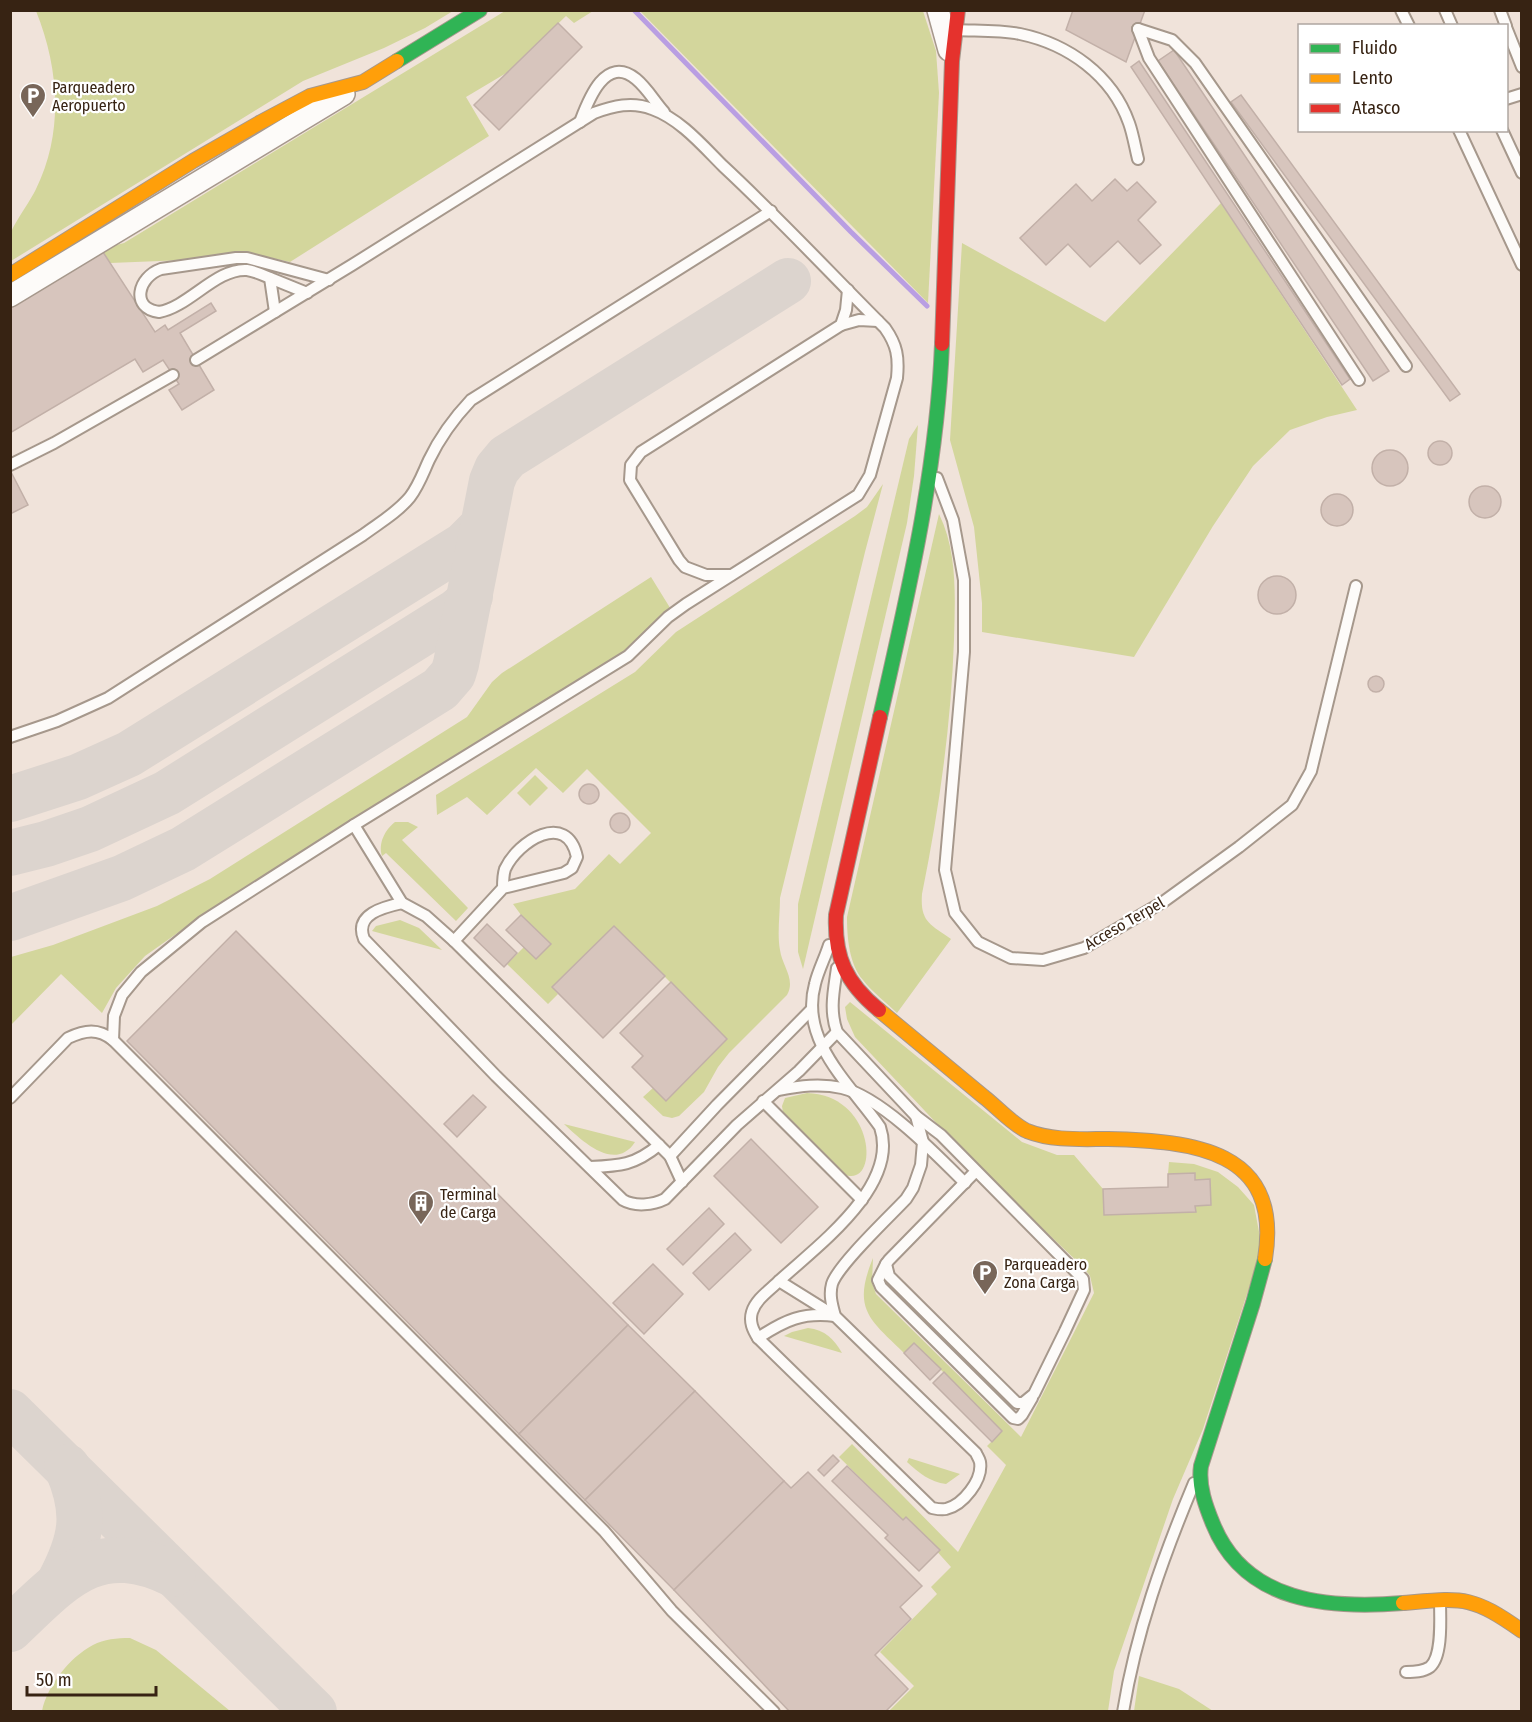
<svg xmlns="http://www.w3.org/2000/svg" width="1532" height="1722" viewBox="0 0 1532 1722" font-family="'Fira Sans Condensed',sans-serif">
  <rect width="100%" height="100%" fill="#f0e3da"/>
  <g fill="#d3d69c">
    <path d="M36 11H453L425 28 384 48 303 81 11 261C11 252 9 241 11 233 12 226 31 200 36 189 64 132 59 68 36 11Z"/>
    <path d="M505 11H593L574 23 566 16 508 72 466 97 489 136 290 262 248 253 185 260 110 263 101 249 124 243Z"/>
    <path d="M640 11H923L936 51 939 93 928 303Z"/>
    <path d="M1221 203 1357 410 1327 417 1290 430 1253 466 1213 526 1134 657 982 632V603L974 527 950 440 962 243 1105 322Z"/>
    <path d="M918 425 914 476 907 523 803 969 798 952V904L909 439Z"/>
    <path d="M883 484 865 552 780 898C780 915 777 934 780 950 782 966 796 979 787 995L729 1053 718 1067 704 1092 679 1116 672 1118 663 1116 643 1097 653 1088 666 1100 727 1039 614 926 552 987 558 994 548 1004 507 964 524 947 536 959 550 944 521 915 513 904 575 889 609 854 620 864 651 833 587 769 563 793 536 768 487 815 467 797 437 815 436 795 635 672 676 632 855 516 867 507Z"/>
    <path d="M939 514C958 553 955 598 954 640 951 726 939 810 922 894 920 922 930 924 951 939L897 1013C886 1002 872 992 863 980 849 964 847 937 847 917Z"/>
    <path d="M651 577 672 611 628 650 210 910 145 956 116 988 102 1013 61 974 11 1025V957L53 945 157 906 210 879 467 717 492 682 502 673Z"/>
    <path d="M535 775 548 788 530 806 517 793Z"/>
    <path d="M395 822H408L418 827 402 840 468 908 456 921 386 853 382 856C378 843 385 830 395 822Z"/>
    <path d="M400 920 419 928 442 950 372 931 376 926Z"/>
    <path d="M850 1002 1022 1142 1057 1155H1074L1103 1189 1104 1215 1195 1212V1206L1211 1205 1210 1180H1195L1194 1173 1168 1174 1169 1162 1194 1164 1218 1172 1238 1187 1254 1205 1262 1248 1203 1429 1173 1499 1114 1671 1108 1711H889L914 1686 880 1652 937 1594 931 1587 951 1567 906 1517 903 1520 839 1457 852 1444 958 1552 1006 1465 987 1446 1002 1431 914 1343 904 1353C869 1319 852 1309 873 1258L872 1283 876 1294 1021 1437 1094 1293 1090 1276 1084 1268 977 1166 855 1037 847 1019 845 1007Z"/>
    <path d="M807 1093C877 1095 880 1191 843 1174L783 1113 782 1106 785 1098Z"/>
    <path d="M564 1124 635 1142C615 1173 581 1140 564 1124Z"/>
    <path d="M808 1328C825 1330 834 1339 842 1353L784 1336 792 1332Z"/>
    <path d="M909 1458 960 1474 946 1484C930 1482 919 1473 907 1462Z"/>
    <path d="M130 1638 156 1650 230 1711H42C47 1686 70 1657 93 1645 104 1639 117 1638 130 1638Z"/>
    <path d="M1139 1676 1179 1689 1213 1711H1134Z"/>
  </g>
  <g fill="none" stroke-linecap="round" stroke-linejoin="round">
    <path stroke="#b99ee2" stroke-width="5" d="M634 10 851 232 927 306"/>
    <g stroke="#dcd4ce" stroke-width="46">
      <path d="M10 799 78 777 129 754 464 545 482 527"/>
      <path d="M10 853 46 844 90 829 167 793 456 612 467 603 470 596"/>
      <path d="M10 918 122 878 183 849 440 689 453 674 456 664 492 481 497 469 507 457 788 281"/>
      <path d="M10 1412 314 1712"/>
      <path d="M59 1583C82 1540 87 1513 67 1467"/>
      <path d="M10 1629C63 1579 96 1537 173 1574"/>
    </g>
  </g>
  <g fill="#d7c5bd" stroke="#c2b0a8" stroke-width="1.5">
    <path d="M1073 10H1145L1126 62 1066 30Z"/>
    <path d="M558 23 582 47 499 130 474 105Z"/>
    <path d="M1174 50 1389 371 1373 381 1158 61Z"/>
    <path d="M1139 61 1350 379 1342 385 1131 67Z"/>
    <path d="M1241 95 1460 394 1450 401 1231 102Z"/>
    <path d="M1115 179 1127 191 1137 182 1156 202 1138 220 1161 245 1140 264 1118 241 1090 267 1068 244 1046 265 1020 238 1076 184 1092 201Z"/>
    <path d="M101 249 155 332 165 325 168 330 211 303 216 311 180 333 214 390 182 410 169 390 179 384 163 360 143 372 135 359 10 433V305Z"/>
    <circle cx="1440" cy="453" r="12"/>
    <circle cx="1390" cy="468" r="18"/>
    <path d="M10 470 28 505 10 514Z"/>
    <circle cx="1485" cy="502" r="16"/>
    <circle cx="1337" cy="510" r="16"/>
    <circle cx="1277" cy="595" r="19"/>
    <circle cx="1376" cy="684" r="8"/>
    <circle cx="589" cy="794" r="10"/>
    <circle cx="620" cy="823" r="10"/>
    <path d="M521 915 551 944 536 959 506 930Z"/>
    <path d="M487 924 517 953 504 967 474 938Z"/>
    <path d="M614 926 665 976 603 1038 552 987Z"/>
    <path d="M236 931 628 1325 519 1434 127 1041Z"/>
    <path d="M671 982 727 1039 666 1101 632 1067 643 1056 620 1033Z"/>
    <path d="M473 1095 486 1107 457 1137 444 1124Z"/>
    <path d="M751 1139 818 1207 781 1243 714 1176Z"/>
    <path d="M1195 1173V1180L1210 1179 1211 1205 1195 1206 1196 1212 1104 1215 1103 1189 1168 1187V1174Z"/>
    <path d="M709 1208 724 1224 683 1265 667 1249Z"/>
    <path d="M735 1233 751 1250 709 1290 693 1273Z"/>
    <path d="M653 1264 683 1294 644 1334 613 1303Z"/>
    <path d="M628 1325 695 1391 585 1500 519 1434Z"/>
    <path d="M914 1343 941 1369 930 1380 904 1353Z"/>
    <path d="M944 1372 1002 1431 992 1442 933 1383Z"/>
    <path d="M695 1391 784 1481 674 1590 585 1500Z"/>
    <path d="M833 1455 839 1461 824 1476 818 1470Z"/>
    <path d="M847 1466 903 1520 906 1517 940 1550 919 1571 885 1538 888 1535 832 1481Z"/>
    <path d="M808 1472 922 1586 900 1607 911 1619 875 1655 908 1689 885 1712H790L674 1590 784 1481 791 1488Z"/>
  </g>
  <g fill="none" stroke-linecap="round" stroke-linejoin="round">
    <defs>
      <g id="lane">
        <path d="M1401 10 1409 26"/>
        <path d="M1445 10 1452 26"/>
        <path d="M1500 10 1506 26"/>
        <path d="M1506 27 1522 67"/>
        <path d="M1138 29 1172 40 1195 63 1406 366"/>
        <path d="M1138 29 1149 58 1359 380"/>
        <path d="M956 30C977 31 1000 30 1020 34 1068 44 1112 75 1129 123 1133 134 1135 147 1138 159"/>
        <path d="M1506 99 1522 94"/>
        <path d="M580 122C588 101 605 54 636 79 647 88 655 102 664 112"/>
        <path d="M1459 130 1522 265"/>
        <path d="M1502 130 1522 173"/>
        <path d="M270 278 307 293"/>
        <path d="M275 312 270 278C263 275 255 271 247 270 216 268 189 307 159 312 130 308 138 277 161 269L236 258H247L329 280"/>
        <path d="M841 325 859 320 878 321"/>
        <path d="M10 465 54 443 173 375"/>
        <path d="M937 478 953 520 964 580V652L945 870 955 913 978 942 1011 958 1043 960 1084 948 1163 902 1239 847 1292 805 1311 771 1356 586"/>
        <path d="M731 575H706L685 567 679 560 630 480 631 465 641 452 841 325 846 310 848 290"/>
        <path d="M10 737 57 721 108 698 363 535C379 523 397 513 410 497 419 485 423 473 429 460 440 437 454 418 471 400L771 211"/>
        <path d="M354 825 402 903 426 916 454 941 670 1156 682 1182"/>
        <path d="M402 903C384 907 354 914 364 939L496 1076 623 1200C635 1207 653 1205 665 1199L737 1125 799 1071 837 1032"/>
        <path d="M454 941 503 888 564 873 572 868 577 857C567 810 518 841 505 869 503 875 503 882 503 888"/>
        <path d="M829 945C825 958 818 971 815 984 799 1041 851 1085 880 1127 900 1186 817 1246 779 1281 770 1290 756 1299 752 1312 749 1322 753 1330 758 1338L932 1508C937 1509 941 1510 946 1509 963 1505 983 1480 980 1462 979 1458 977 1456 976 1453L835 1316C832 1305 829 1295 832 1284 838 1265 890 1216 906 1199L913 1188 921 1165 923 1142 916 1116 837 1032C829 1010 834 990 837 968"/>
        <path d="M113 1040 604 1531 672 1611 774 1712"/>
        <path d="M778 1090C800 1086 820 1083 842 1088 881 1097 936 1154 965 1183"/>
        <path d="M10 1098 68 1038C85 1030 98 1028 113 1040L114 1016 122 995 141 972 202 922 354 825 628 656 668 617 686 604 858 495 870 475 897 378C899 357 897 345 885 328 831 274 779 218 723 166 702 145 680 119 652 109 632 101 613 106 594 113L352 265 196 360"/>
        <path d="M763 1101 862 1200"/>
        <path d="M916 1116 941 1135 1083 1279 1084 1290 1065 1331 1034 1394 1023 1403H1017L889 1276 886 1264 889 1260 976 1171"/>
        <path d="M670 1156 717 1105 812 1009"/>
        <path d="M590 1167C620 1166 635 1165 659 1145"/>
        <path d="M886 1264 878 1280 881 1287 1013 1418 1018 1419 1022 1415 1032 1398"/>
        <path d="M779 1281 832 1314"/>
        <path d="M758 1338C785 1320 803 1312 835 1316"/>
        <path d="M1406 1672C1414 1672 1423 1672 1430 1667 1443 1656 1440 1617 1440 1601"/>
        <path d="M1123 1712C1136 1632 1163 1557 1194 1483"/>
      </g>
      <g id="street">
        <path d="M938 10 949 50"/>
        <path d="M10 296 344 94"/>
      </g>
      <g id="fast">
        <path d="M397 61 480 10"/>
        <path d="M880 717C908 594 937 471 942 344"/>
        <path d="M1265 1259 1253 1303 1201 1466C1198 1486 1206 1507 1213 1524 1245 1603 1329 1609 1403 1603"/>
      </g>
      <g id="slow">
        <path d="M10 275 193 161 261 122 310 96 363 82 397 61"/>
        <path d="M879 1010C914 1039 949 1068 984 1097 996 1106 1013 1125 1027 1131 1052 1141 1081 1139 1108 1139 1192 1141 1283 1149 1265 1259"/>
        <path d="M1403 1603C1463 1598 1471 1595 1522 1631"/>
      </g>
      <g id="jam">
        <path d="M942 344 952 61 958 10"/>
        <path d="M879 1010C846 983 834 957 836 915L880 717"/>
      </g>
    </defs>
    <use href="#lane" stroke="#a6988c" stroke-width="14"/>
    <use href="#street" stroke="#a6988c" stroke-width="24"/>
    <use href="#fast" stroke="#a6988c" stroke-width="16"/>
    <use href="#slow" stroke="#a6988c" stroke-width="16"/>
    <use href="#jam" stroke="#a6988c" stroke-width="16"/>
    <use href="#lane" stroke="#fdfbf9" stroke-width="10"/>
    <use href="#street" stroke="#fdfbf9" stroke-width="21"/>
    <use href="#fast" stroke="#30b455" stroke-width="14"/>
    <use href="#slow" stroke="#ff9f0a" stroke-width="14"/>
    <use href="#jam" stroke="#e5322d" stroke-width="14"/>
  </g>
  <defs>
    <symbol id="parking-pin" viewBox="-11 -11 22 30"><path d="M0 17L-7.5 6A9.5 9.5 0 1 1 7.5 6Z" fill="#786659" stroke="#fff"/><path d="M-3.5-5.5H1a3.5 3.5 0 0 1 0 7H-1V5.5H-3.5ZM-1-3.4V-.6H.8a1.4 1.4 0 0 0 0-2.8Z" fill="#fff"/></symbol>
    <symbol id="building-pin" viewBox="-11 -11 22 30"><path d="M0 17L-7.5 6A9.5 9.5 0 1 1 7.5 6Z" fill="#786659" stroke="#fff"/><path d="M-4-6H4V6H1V3H-1V6H-4ZM-2.5-4.3h1.7v1.8h-1.7ZM.8-4.3h1.7v1.8H.8ZM-2.5-1h1.7V.8h-1.7ZM.8-1h1.7V.8H.8Z" fill="#fff"/></symbol>
  </defs>
  <g fill-rule="evenodd">
    <use href="#parking-pin" x="18" y="81" width="30" height="40"/>
    <use href="#building-pin" x="406" y="1188" width="30" height="40"/>
    <use href="#parking-pin" x="970" y="1258" width="30" height="40"/>
  </g>
  <g text-anchor="middle" stroke-width="4.5" stroke-linejoin="round" paint-order="stroke">
    <g font-size="16" fill="#372313" stroke="#fff" text-anchor="start">
      <text x="52" y="93">Parqueadero<tspan x="52" dy="18">Aeropuerto</tspan></text>
      <text x="440" y="1200">Terminal<tspan x="440" dy="18">de Carga</tspan></text>
      <text x="1004" y="1270">Parqueadero<tspan x="1004" dy="18">Zona Carga</tspan></text>
    </g>
    <g font-size="16" fill="#372313" stroke="#fff">
      <text transform="translate(1124 923) rotate(-30)" y="6">Acceso Terpel</text>
    </g>
  </g>
  <rect width="1532" height="1722" fill="none" stroke="#372313" stroke-width="24"/>
  <rect x="1298" y="24" width="210" height="108" fill="#ffffff" stroke="#afa7a1" stroke-width="1.5"/>
  <rect x="1310" y="44" width="30" height="9" fill="#30b455" stroke="#afa7a1" stroke-width="1.5"/>
  <text x="1352" y="54" font-size="18" fill="#372313">Fluido</text>
  <rect x="1310" y="74" width="30" height="9" fill="#ff9f0a" stroke="#afa7a1" stroke-width="1.5"/>
  <text x="1352" y="84" font-size="18" fill="#372313">Lento</text>
  <rect x="1310" y="104" width="30" height="9" fill="#e5322d" stroke="#afa7a1" stroke-width="1.5"/>
  <text x="1352" y="114" font-size="18" fill="#372313">Atasco</text>
  <path d="M27 1686v9h129v-9" fill="none" stroke="#372313" stroke-width="3"/>
  <text x="36" y="1686" font-size="18" fill="#372313" stroke="#ffffff" stroke-width="4.5" paint-order="stroke">50 m</text>
</svg>
